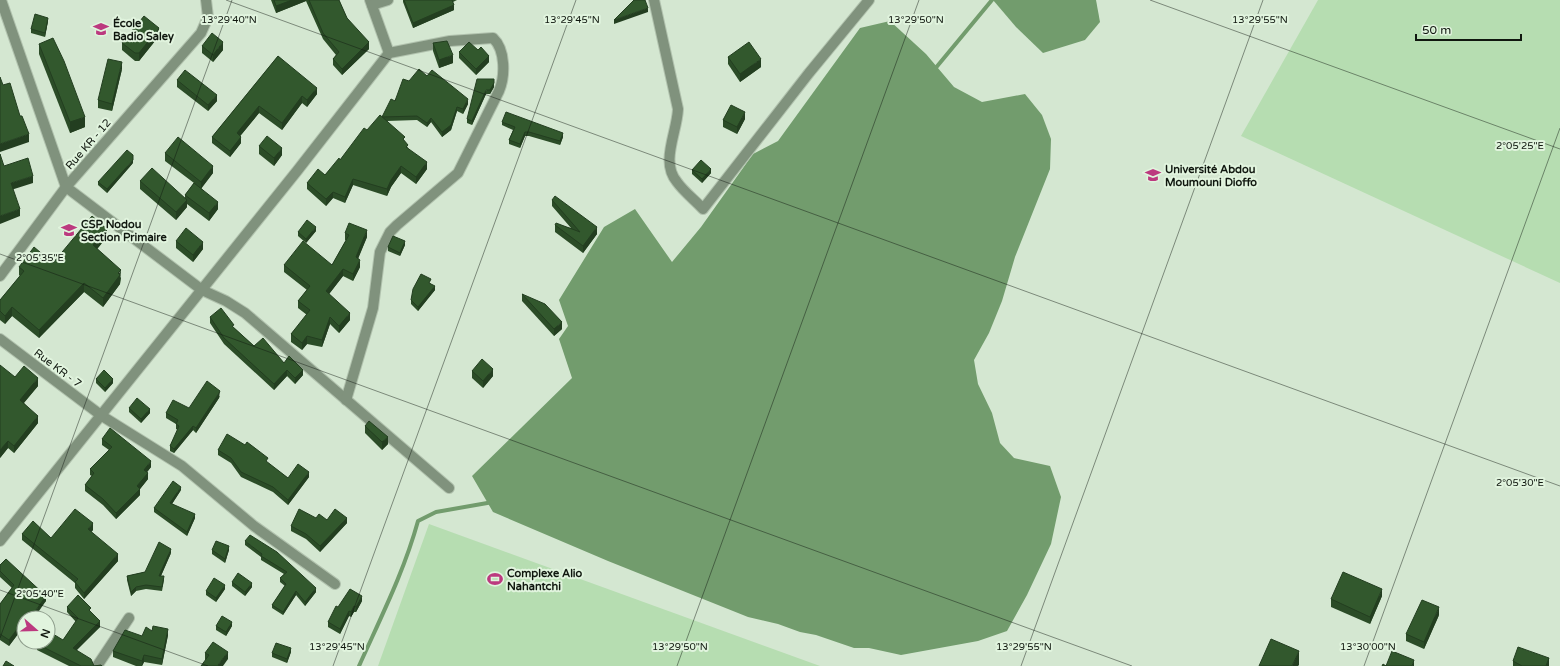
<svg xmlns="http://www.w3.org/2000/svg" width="1560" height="666" viewBox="0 0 1560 666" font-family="'Varela Round',sans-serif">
  <rect width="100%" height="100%" fill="#d4e7d1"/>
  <g fill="#b6ddb1">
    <path d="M1318 0H1560V283L1241 136Z"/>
    <path d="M429 524 820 666H378Z"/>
  </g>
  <g fill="#729c6d">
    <path d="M993 0H1096L1100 22 1085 40 1043 53 1016 27Z"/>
    <path d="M890 21 926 54 954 87 982 102 1025 94 1042 115 1051 139 1050 169 1015 257 1002 301 989 333 974 360 978 384 992 413 1000 443 1014 458 1050 466 1061 497 1051 544 1027 595 1007 631 978 641 901 655 869 648H854L816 635 800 632 778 624 748 617 608 561 493 512 472 476 572 378 559 339 568 326 559 300 604 227 635 209 672 262 701 227 753 154 778 141 860 28Z"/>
  </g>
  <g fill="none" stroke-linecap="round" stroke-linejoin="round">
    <g stroke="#729c6d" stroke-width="4">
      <path d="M934 70 992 0"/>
      <path d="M359 666C380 619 404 572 418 521L436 512 493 502"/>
    </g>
    <defs>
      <g id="minor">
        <path d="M1 0 66 187 202 290 226 301 245 313 449 488"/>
        <path d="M370 0 389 53"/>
        <path d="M654 0 678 109C677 133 660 162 677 182 684 192 695 200 703 209L809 73 869 0"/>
        <path d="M372 5 388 0"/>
        <path d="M0 276 66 187 201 33 208 17 206 0"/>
        <path d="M0 339 102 416 182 466 254 526 335 584"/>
        <path d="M0 541 297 171 389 53 450 41 493 38C506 50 505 77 499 91L458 173 397 225 390 232 380 252 373 308 346 400"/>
        <path d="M97 666 129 618"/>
      </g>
    </defs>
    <use href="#minor" stroke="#b1c2ae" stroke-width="12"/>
    <use href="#minor" stroke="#80927d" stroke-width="10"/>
  </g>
  <g fill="#2b4c27">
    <path d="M271 0H339L347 18 369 49 342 75 333 65V59L336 55 323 39 306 1 276 13Z"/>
    <path d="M403 0H457L453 2 454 10 413 28 403 2Z"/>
    <path d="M48 21 45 37 31 33V29Z"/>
    <path d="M159 36 139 61H135L122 50V43Z"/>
    <path d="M433 43 453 63 439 68 433 51Z"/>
    <path d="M39 44 85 127 70 133 39 54Z"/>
    <path d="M202 46 223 50 213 62 202 53Z"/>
    <path d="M459 52 489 62 476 75 459 58Z"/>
    <path d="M278 56 317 94 307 107 302 103 282 130 259 113 240 136 241 143 230 157 212 143V137Z"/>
    <path d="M728 57 761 67 740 82 728 64Z"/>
    <path d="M122 69 112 111 98 108V100Z"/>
    <path d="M427 76 468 104 463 114 457 111 451 130 442 137 431 122 427 127 417 120 387 121 405 142 408 148 427 169 416 184 401 173 391 187 387 196 353 185 345 203 333 198 326 206 307 189V183L325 175 382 117 409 81Z"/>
    <path d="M494 79V87L490 94H486L472 125 467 123V119Z"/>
    <path d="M177 80 217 101 208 111 177 87Z"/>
    <path d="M745 119 737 134 723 127V120Z"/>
    <path d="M502 122 563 137 560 145 529 136H525L520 148 509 144V140L513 130 502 125Z"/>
    <path d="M259 146 282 155 274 166 259 154Z"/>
    <path d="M165 153 213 173 201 188 218 209 209 221 187 204V207L176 220 140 189V181L185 198V195L194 183 165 161Z"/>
    <path d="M133 163 107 193 98 185V182Z"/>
    <path d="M692 170 711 173 702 183 692 174Z"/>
    <path d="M552 200 597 234 583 253 555 232V225L571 228 552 206Z"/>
    <path d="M316 231 306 243 298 236V232Z"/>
    <path d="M345 233 367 237 358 258 360 267 353 281 343 276 329 294 350 320 339 333 330 324 322 347 307 344 302 350 291 342V334L307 315 298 308V301L307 290 284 272V265H332L346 240H345Z"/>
    <path d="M107 237 97 249 121 278 120 284 103 307 84 292 39 338 12 316 5 324 0 320V300L20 276 19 275V267L53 263Z"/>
    <path d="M176 241 203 249 193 262 176 248Z"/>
    <path d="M405 245 400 256 388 251V247Z"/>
    <path d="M431 283V284L435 290 418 311 411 304V300Z"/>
    <path d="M522 294 562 329 554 336 522 301Z"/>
    <path d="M210 317 234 328 254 346 284 363 303 375 295 384 287 376 274 390 224 344 210 323Z"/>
    <path d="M472 371 493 376 483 388 472 378Z"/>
    <path d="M15 377 38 386 24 403 38 423 14 453 8 448 0 458Z"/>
    <path d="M96 379 113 383 105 392 96 383Z"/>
    <path d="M220 396 219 398 196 433 193 430 174 453 170 451V446L178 430 176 429V424L166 418V413L189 408Z"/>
    <path d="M129 408 150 413 141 423 129 412Z"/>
    <path d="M365 426 388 444 382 450 365 433Z"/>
    <path d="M102 439 151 467 147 472 148 479 140 489V495L116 519 103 505 85 491V485L92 476 90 475V469L109 450 102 445Z"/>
    <path d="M218 450 268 463 288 478 309 477 288 505 273 492 241 477 231 463 218 455Z"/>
    <path d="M181 490 172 504 195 518 187 536 154 512V508Z"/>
    <path d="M316 518 347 523 320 552 306 539 291 531V526Z"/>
    <path d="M93 530 91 532 118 561 84 599 75 588V583L22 540V534L51 538Z"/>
    <path d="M245 541 316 592 305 606 296 595 283 615 272 608V605L285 586 280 582V578L284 574 261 560V557L245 545Z"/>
    <path d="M212 550H229L225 563 212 554Z"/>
    <path d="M171 553 161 576 164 580 162 591 146 589 136 591 131 596 127 580V576L145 572Z"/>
    <path d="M0 565 46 601 24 618V632L21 630 9 646 0 640V604L12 588 0 577Z"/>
    <path d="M232 582 252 587 245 596 232 586Z"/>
    <path d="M225 589 216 602 206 595V591Z"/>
    <path d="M1382 596 1370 624 1331 607V599Z"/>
    <path d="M362 601 356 612H354L351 617 349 616 340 634 328 627V622L338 607Z"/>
    <path d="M67 607 91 612 100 627 76 650 94 666H102H69L37 650V644L38 642H48L63 640 76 622 67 612Z"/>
    <path d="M1439 615 1424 649 1406 641V634Z"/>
    <path d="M216 626H232L226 636 216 630Z"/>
    <path d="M152 631 168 635 162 665 144 662 142 666H136L113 657V651Z"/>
    <path d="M291 652 287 663 272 657V653Z"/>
    <path d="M205 653 228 659 205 660Z"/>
    <path d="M1549 658V666H1513V661Z"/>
  </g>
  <g fill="#233e20">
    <path d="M292 0H306V1L276 13V6Z"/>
    <path d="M454 5V10L413 28V23Z"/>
    <path d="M648 8V12L614 24V20Z"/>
    <path d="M48 18V21L45 37V33Z"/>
    <path d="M159 28V36L139 61V53Z"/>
    <path d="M223 42V50L213 62V55Z"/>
    <path d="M369 42V49L342 75V69Z"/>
    <path d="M453 55V63L439 68V60Z"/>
    <path d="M489 56V62L476 75V69Z"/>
    <path d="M761 59V67L740 82V74Z"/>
    <path d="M122 62V69L112 111V104Z"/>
    <path d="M494 83V87L490 94V90Z"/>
    <path d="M317 88V94L307 107V100Z"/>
    <path d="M486 90V94L472 125V121Z"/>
    <path d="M217 95V101L208 111V105Z"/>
    <path d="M302 96V103L282 130V123Z"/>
    <path d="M468 99V104L463 114V109Z"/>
    <path d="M259 106V113L237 140V133Z"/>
    <path d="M457 107V111L451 130 442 137V132Z"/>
    <path d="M745 112V119L737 134V127Z"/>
    <path d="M85 117V127L70 133V122Z"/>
    <path d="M431 118V122L427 127V123Z"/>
    <path d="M525 132V136L520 148V144Z"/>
    <path d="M563 133V137L560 145V141Z"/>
    <path d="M29 134V142L0 152V144Z"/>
    <path d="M241 137V143L230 157V151Z"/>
    <path d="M282 148V155L274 166V158Z"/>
    <path d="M133 160V163L107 193V189Z"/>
    <path d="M427 162V169L416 184V177Z"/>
    <path d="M213 166V173L201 189V182Z"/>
    <path d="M401 166V173L391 187 387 196V189L391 180Z"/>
    <path d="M711 169V173L702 183V179Z"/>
    <path d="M33 176V183L11 190V183Z"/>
    <path d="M353 179V185L345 203V197Z"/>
    <path d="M333 192V198L326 206V199Z"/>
    <path d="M187 200V207L176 220V212Z"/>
    <path d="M218 202V209L209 221V213Z"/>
    <path d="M20 209V216L0 224V216Z"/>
    <path d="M316 227V231L306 243V239Z"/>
    <path d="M597 227V234L583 253V246Z"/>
    <path d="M107 229V237L93 254V245Z"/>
    <path d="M367 230V237L356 264V257Z"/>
    <path d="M405 241V245L400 256V253Z"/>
    <path d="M203 242V249L193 262V255Z"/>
    <path d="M360 260V267L353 281V274Z"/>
    <path d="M343 269V276L326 298V291Z"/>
    <path d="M121 270 120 284 103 307V298Z"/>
    <path d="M84 283V292L39 338V330Z"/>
    <path d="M435 286V290L418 311V307Z"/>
    <path d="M12 307V316L5 324V316Z"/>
    <path d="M350 313V320L339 333V326Z"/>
    <path d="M330 317V324L322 347V340Z"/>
    <path d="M562 322V329L554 336V329Z"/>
    <path d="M307 336V344L302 350V343Z"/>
    <path d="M493 369V376L483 388V381Z"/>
    <path d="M287 370V376L274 390V384Z"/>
    <path d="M303 370V375L295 384V378Z"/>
    <path d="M38 378V386L20 407V400Z"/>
    <path d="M113 379V383L105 392V388Z"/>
    <path d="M220 391 219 398 196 433V428Z"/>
    <path d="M150 409V413L141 423V419Z"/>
    <path d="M38 416V423L14 453V446Z"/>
    <path d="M193 426V430L174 453V449Z"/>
    <path d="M388 437V444L382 450V442Z"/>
    <path d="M8 441V448L0 458V450Z"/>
    <path d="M151 461V467L144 476V470Z"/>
    <path d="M309 472V477L288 505V500Z"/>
    <path d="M148 473V479L140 489V495L116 519V513Z"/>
    <path d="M181 487V490L170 507V503Z"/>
    <path d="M195 514V518L187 536V532Z"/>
    <path d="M347 518V523L320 552V546Z"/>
    <path d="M93 523V530L88 536V529Z"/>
    <path d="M229 546V550L225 563V559Z"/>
    <path d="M171 549V553L159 580V576Z"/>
    <path d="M118 554V561L84 599V593Z"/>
    <path d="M252 583V587L245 596V592Z"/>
    <path d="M225 585V589L216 602V598Z"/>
    <path d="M136 587V591L131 596V592Z"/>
    <path d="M316 588V592L305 606V602Z"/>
    <path d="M1382 589V596L1370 624V617Z"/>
    <path d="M296 591V595L283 615V612Z"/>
    <path d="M46 596V601L34 618H31V617Z"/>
    <path d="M362 596V601L356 612V607Z"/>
    <path d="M354 606V612L351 617V612Z"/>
    <path d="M1439 607V615L1424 649V642Z"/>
    <path d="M349 611V616L340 634V629Z"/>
    <path d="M100 621V627L73 654V648Z"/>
    <path d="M232 622V626L226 636V632Z"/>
    <path d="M21 624V630L9 646V640Z"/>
    <path d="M168 629V635L162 665V659Z"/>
    <path d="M291 648V652L287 663V659Z"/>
    <path d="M1299 651V665L1298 666H1292Z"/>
    <path d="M228 652V659L223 666H218V665Z"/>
    <path d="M144 655V662L142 666V661Z"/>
    <path d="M1549 658V666H1546Z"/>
    <path d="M1414 660V666H1412Z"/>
  </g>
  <g fill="#32582d" stroke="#233e20">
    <path d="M274 0H292L276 6Z"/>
    <path d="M309 0H339L347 18 369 42 342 69 333 59 339 52 323 33Z"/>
    <path d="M404 0H452L454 5 413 23Z"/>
    <path d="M634 0H645L648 8 614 20Z"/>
    <path d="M35 14 48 18 45 33 31 29Z"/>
    <path d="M144 16 159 28 139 53H135L122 43Z"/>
    <path d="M212 33 223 42 213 55 202 46Z"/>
    <path d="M53 38 64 61 85 117 70 122 39 44Z"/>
    <path d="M447 41 453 55 439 60 433 43Z"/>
    <path d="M469 42 478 50 481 47 489 56 476 69 459 52Z"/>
    <path d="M749 42 761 59 740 74 728 57Z"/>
    <path d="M278 56 317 88 307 100 302 96 282 123 259 106 237 133 241 137 230 151 212 137Z"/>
    <path d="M108 59 122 62 112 104 98 100Z"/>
    <path d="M419 69 427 76 432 70 468 99 463 109 457 107 451 125 442 132 431 118 427 123 417 116 382 117 391 99 395 101 403 79 409 81Z"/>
    <path d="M185 70 217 95 208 105 177 80Z"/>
    <path d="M0 77 3 85 10 83 20 116H22L29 134 0 144Z"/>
    <path d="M477 79H494V83L490 90H486L472 121 467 119Z"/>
    <path d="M731 105 745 112 737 127 723 120Z"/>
    <path d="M506 112 563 133 560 141 529 132H525L520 144 509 140 515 127 502 122Z"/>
    <path d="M380 115 405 137 403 139 408 145 406 147 427 162 416 177 401 166 391 180 387 189 353 179 345 197 333 192 326 199 307 183 318 169 325 175 339 158 340 160 364 128 367 130Z"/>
    <path d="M267 136 282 148 274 158 259 146Z"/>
    <path d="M178 137 213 166 201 182 165 153Z"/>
    <path d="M127 150 133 155V160L107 189 98 182Z"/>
    <path d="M0 154 4 166 28 158 33 176 11 183 20 209 0 216Z"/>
    <path d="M701 160 711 169 702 179 692 170Z"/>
    <path d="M152 168 187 200 176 212 140 181Z"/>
    <path d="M194 183 218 202 209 213 185 195Z"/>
    <path d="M555 196 597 227 583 246 555 225 556 223 580 232 552 200Z"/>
    <path d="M92 216 107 229 93 245 121 270 118 273 120 275 103 298 84 283 39 330 12 307 5 316 0 311V300L24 271 19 267 34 247 53 263Z"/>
    <path d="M307 220 316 227 306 239 298 232Z"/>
    <path d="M349 223 367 230 356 257 360 260 353 274 343 269 326 291 350 313 339 326 330 317 322 340 307 336 302 343 291 334 310 310 298 301 310 286 284 265 303 241 332 265 349 235 345 233Z"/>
    <path d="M186 228 203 242 193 255 176 241Z"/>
    <path d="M393 236 405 241 400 253 388 247Z"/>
    <path d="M421 274 431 279 429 283 435 286 418 307 411 300 413 289Z"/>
    <path d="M522 294 545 304 562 322 554 329Z"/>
    <path d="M221 308 234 325 232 326 254 346 263 338 284 363 289 356 303 370 295 378 287 370 274 384 224 338 210 317Z"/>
    <path d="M482 359 493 369 483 381 472 371Z"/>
    <path d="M0 365 15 377 24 366 38 378 20 400 38 416 14 446 8 441 0 450Z"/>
    <path d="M104 370 113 379 105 388 96 379Z"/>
    <path d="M207 381 220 391 219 393 196 428 193 426 174 449 170 446 179 426 176 424 178 420 166 413 173 400 189 408Z"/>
    <path d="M137 398 150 409 141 419 129 408Z"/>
    <path d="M369 421 388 437 382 442 365 426Z"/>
    <path d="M110 428 151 461 144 470 148 473 137 486 140 489 116 513 103 499 85 485 94 473 90 469 112 447 102 439Z"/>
    <path d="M227 434 245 445 247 442 268 458 266 461 288 478 298 464 309 472 288 500 273 487 241 472 231 458 218 450Z"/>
    <path d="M173 481 181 487 170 503 195 514 187 532 154 508Z"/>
    <path d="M75 509 93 523 88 529 118 554 84 593 75 582 78 579 22 534 33 521 51 538Z"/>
    <path d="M299 509 316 518 319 514 327 520 335 509 347 518 320 546 306 534 291 526Z"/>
    <path d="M250 535 277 552 316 588 305 602 296 591 283 612 272 605 286 584 280 578 287 572 261 556 262 554 245 541Z"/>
    <path d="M216 541 229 546 225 559 212 550Z"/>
    <path d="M159 542 171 549 159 576H164L162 587 146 585 136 587 131 592 127 576 145 572Z"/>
    <path d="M6 559 46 596 31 617 32 618H24V626L21 624 9 640 0 634V604L14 585 0 571V565Z"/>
    <path d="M1343 572 1382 589 1370 617 1331 599Z"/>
    <path d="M238 573 252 583 245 592 232 582Z"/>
    <path d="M214 578 225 585 216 598 206 591Z"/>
    <path d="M350 589 362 596 356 607 354 606 351 612 349 611 340 629 328 622 336 606 338 607Z"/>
    <path d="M78 595 91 608 89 610 100 621 73 648 91 659 94 666 101 665 102 666H81L37 644 38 642H48V631L63 640 78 618 67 607Z"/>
    <path d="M1422 600 1439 607 1424 642 1406 634Z"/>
    <path d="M222 616 232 622 226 632 216 626Z"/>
    <path d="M153 626 168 629 162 659 144 655 142 661 113 651 125 630 142 636 146 627 152 631Z"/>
    <path d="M1271 639 1299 651 1292 666H1259Z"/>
    <path d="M213 642 228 652 218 665 220 666H201L209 655 205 653Z"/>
    <path d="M276 643 291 648 287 659 272 653Z"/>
    <path d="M1518 647 1549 658 1546 666H1522L1513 661Z"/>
    <path d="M1392 651 1414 660 1412 666H1382L1383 664 1386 666Z"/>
    <path d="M6 661 14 666H3Z"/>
  </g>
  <path fill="none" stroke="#10170f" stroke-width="1" stroke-opacity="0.45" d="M226 0 1560 486M1150 0 1560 149M0 254 1132 666M0 590 208 666M0 638 232 0M333 666 576 0M677 666 919 0M1021 666 1263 0M1364 666 1560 128"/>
  <defs>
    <symbol id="school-bare" viewBox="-9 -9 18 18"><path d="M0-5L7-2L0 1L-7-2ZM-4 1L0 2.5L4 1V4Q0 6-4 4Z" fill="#bc397f" stroke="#e1f4de" stroke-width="2.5" paint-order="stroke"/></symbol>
    <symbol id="university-bare" viewBox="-9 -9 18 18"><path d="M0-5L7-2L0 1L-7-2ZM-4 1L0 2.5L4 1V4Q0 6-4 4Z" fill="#bc397f" stroke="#e1f4de" stroke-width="2.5" paint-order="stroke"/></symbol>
    <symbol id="stadium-bare" viewBox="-9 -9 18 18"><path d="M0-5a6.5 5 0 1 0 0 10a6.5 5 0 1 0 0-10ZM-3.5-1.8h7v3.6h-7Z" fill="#bc397f" stroke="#e1f4de" stroke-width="2.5" paint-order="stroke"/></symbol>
  </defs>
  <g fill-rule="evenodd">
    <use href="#school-bare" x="90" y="18" width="22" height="22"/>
    <use href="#university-bare" x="1142" y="164" width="22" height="22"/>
    <use href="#school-bare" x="58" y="219" width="22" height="22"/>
    <use href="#stadium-bare" x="484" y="568" width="22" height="22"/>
  </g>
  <g text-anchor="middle" stroke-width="4" stroke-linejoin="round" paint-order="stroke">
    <g font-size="11" font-weight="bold" fill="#10170f" stroke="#e1f4de" text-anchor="start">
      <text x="113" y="27">École<tspan x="113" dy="13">Badio Saley</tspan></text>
      <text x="1165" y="173">Université Abdou<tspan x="1165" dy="13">Moumouni Dioffo</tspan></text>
      <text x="81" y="228">CSP Nodou<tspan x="81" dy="13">Section Primaire</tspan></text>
      <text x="507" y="577">Complexe Alio<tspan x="507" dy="13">Nahantchi</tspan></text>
    </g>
    <g font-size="11" fill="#10170f" stroke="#e1f4de">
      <text transform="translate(88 144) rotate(-49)" y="4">Rue KR - 12</text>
      <text transform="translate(58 368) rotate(37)" y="4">Rue KR - 7</text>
    </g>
  </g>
  <g font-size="10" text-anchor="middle" fill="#10170f" stroke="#e1f4de" stroke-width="4" stroke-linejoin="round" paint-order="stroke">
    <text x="572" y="23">13°29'45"N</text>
    <text x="916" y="23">13°29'50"N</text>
    <text x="1260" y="23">13°29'55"N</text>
    <text x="229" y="23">13°29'40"N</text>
    <text x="1520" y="149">2°05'25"E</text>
    <text x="40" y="261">2°05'35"E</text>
    <text x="1520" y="486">2°05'30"E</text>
    <text x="40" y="597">2°05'40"E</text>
    <text x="337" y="650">13°29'45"N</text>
    <text x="680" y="650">13°29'50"N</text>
    <text x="1024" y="650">13°29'55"N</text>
    <text x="1368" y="650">13°30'00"N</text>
  </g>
  <g transform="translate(36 630) rotate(110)"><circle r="19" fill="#e1f4de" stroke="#8d9c8b"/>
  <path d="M0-3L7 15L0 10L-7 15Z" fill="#bc397f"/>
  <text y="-6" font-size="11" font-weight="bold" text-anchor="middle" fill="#10170f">N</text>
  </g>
  <path d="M1416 34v6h105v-6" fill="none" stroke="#10170f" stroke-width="2"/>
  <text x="1422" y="34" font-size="12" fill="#10170f" stroke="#e1f4de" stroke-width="3" paint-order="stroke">50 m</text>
</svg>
